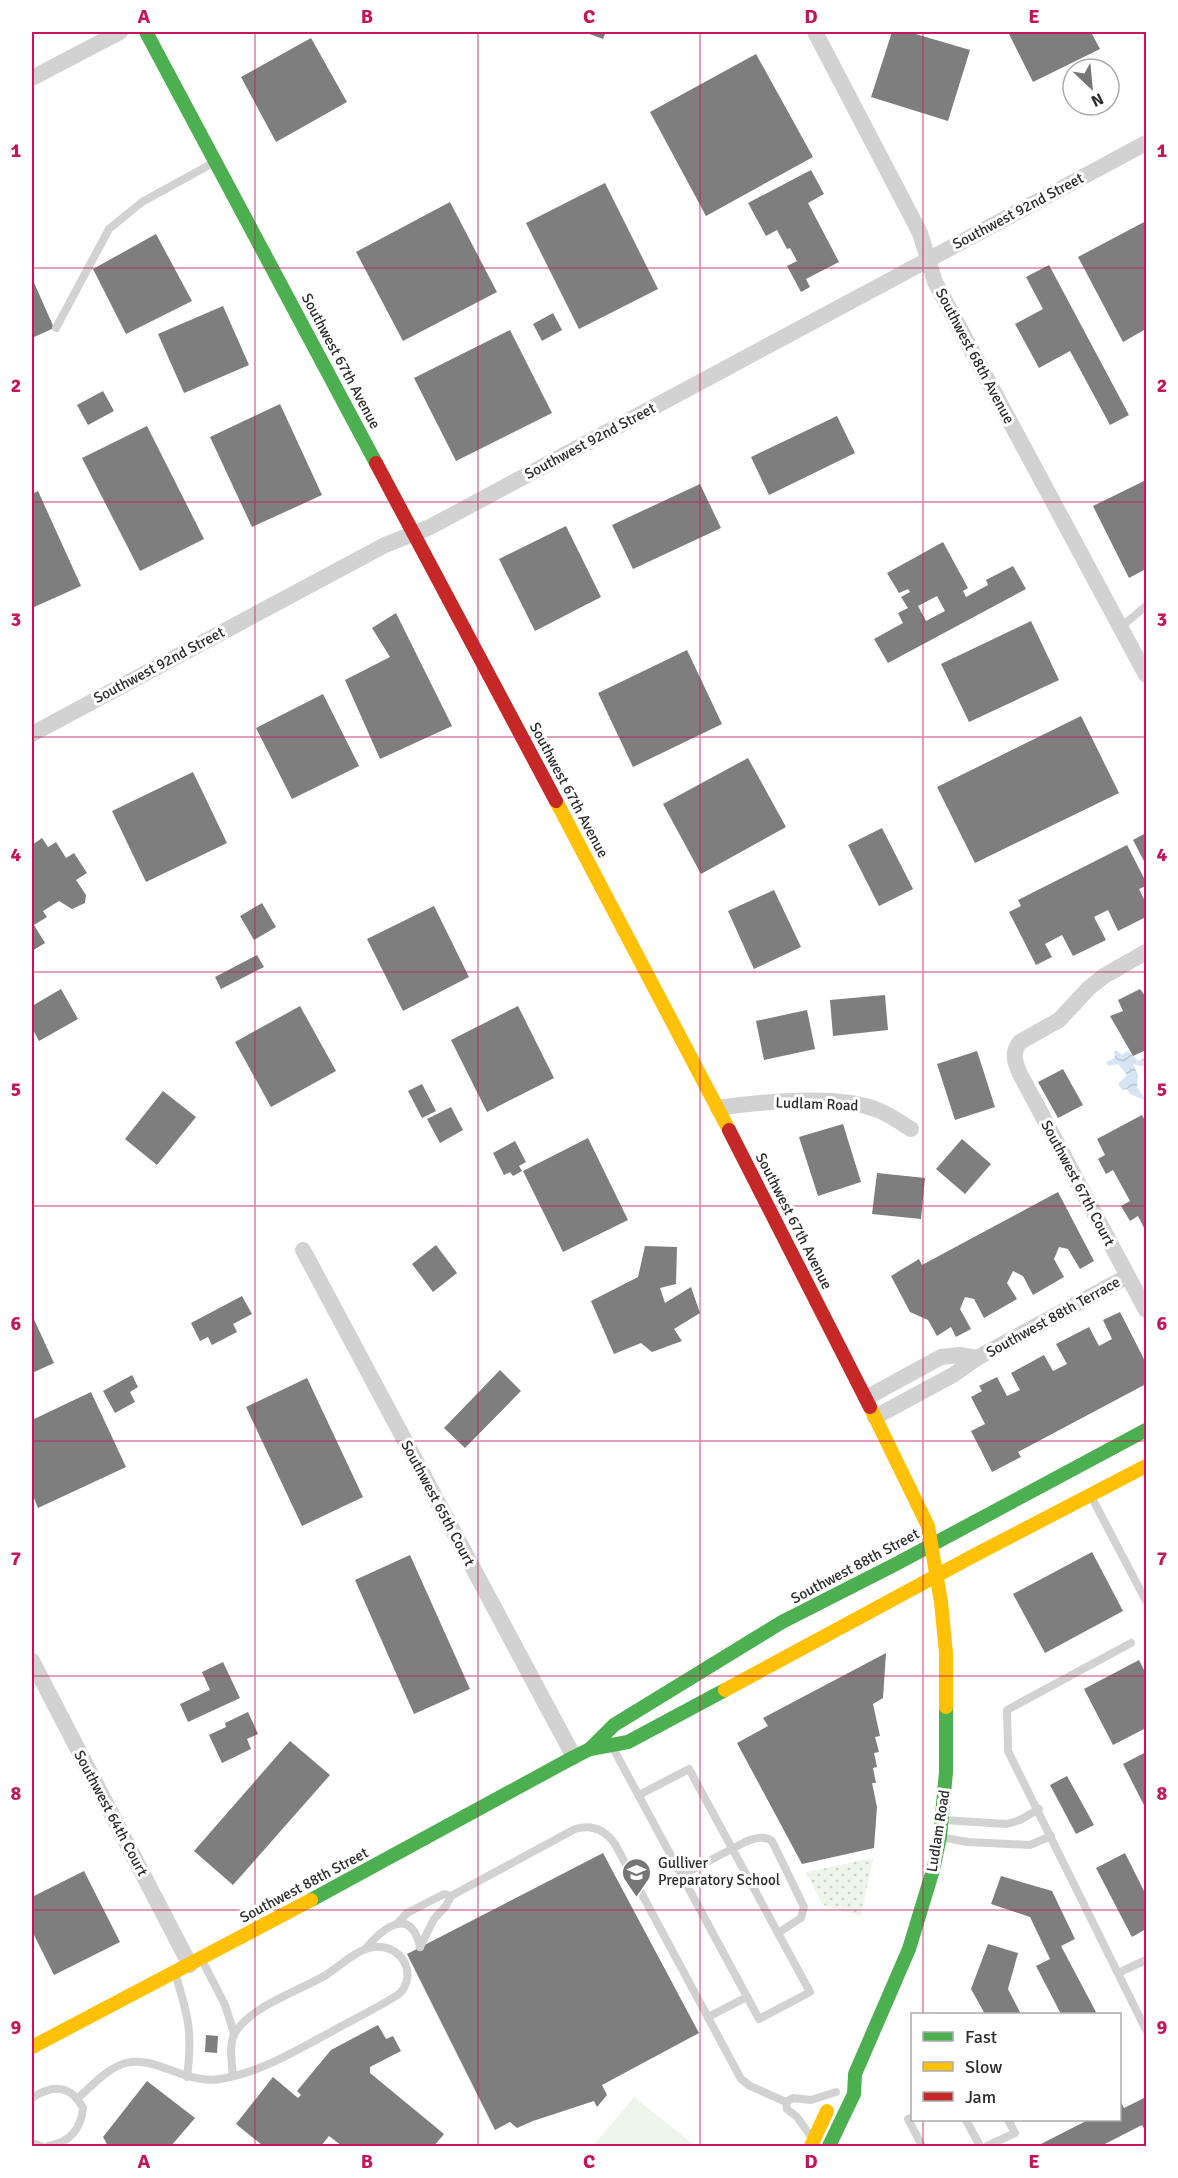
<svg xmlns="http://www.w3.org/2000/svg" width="1178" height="2178" viewBox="0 0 1178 2178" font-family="Signika,sans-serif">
  <defs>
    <pattern id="park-dots" width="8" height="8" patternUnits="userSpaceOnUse" patternTransform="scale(1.5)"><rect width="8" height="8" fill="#eef5ea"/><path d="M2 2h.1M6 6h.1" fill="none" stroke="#ccd2c9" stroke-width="1.8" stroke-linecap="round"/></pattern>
    <pattern id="water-waves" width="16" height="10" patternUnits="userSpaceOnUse" patternTransform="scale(1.5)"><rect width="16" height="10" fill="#d6e4f3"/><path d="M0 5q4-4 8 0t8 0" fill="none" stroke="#b8c4d1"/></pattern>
  </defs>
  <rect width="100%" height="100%" fill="#fff"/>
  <path fill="#eef5ea" d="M634 2097 695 2146H593Z"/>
  <path fill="url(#park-dots)" d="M873 1858 861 1916 823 1905 806 1872Z"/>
  <path fill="url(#water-waves)" d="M1116 1050 1122 1055 1128 1051 1138 1061 1146 1057V1067L1133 1064 1138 1075 1137 1087 1146 1100V1110L1144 1100 1130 1094 1127 1089 1122 1090 1118 1084 1127 1075 1118 1064 1108 1066 1106 1062 1115 1058 1114 1052Z"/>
  <g fill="#7e7e7e" fill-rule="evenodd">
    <path d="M584 32H606L603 39Z"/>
    <path d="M892 32H909L970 50 948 121 871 97Z"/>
    <path d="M1008 32H1091L1100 49 1033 82Z"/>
    <path d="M311 38 347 102 276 142 241 77Z"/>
    <path d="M756 54 813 157 706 216 650 112Z"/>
    <path d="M811 170 824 194 808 203 839 262 806 279 810 287 801 292 787 266 797 261 790 248 787 249 777 230 766 236 748 203Z"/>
    <path d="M605 183 658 289 579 329 526 223Z"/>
    <path d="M450 202 497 292 403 341 356 252Z"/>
    <path d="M1146 221V329L1123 342 1078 257Z"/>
    <path d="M156 234 192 301 126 334 93 269Z"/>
    <path d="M1049 265 1129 415 1110 425 1070 351 1039 368 1015 324 1043 309 1026 277Z"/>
    <path d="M32 278 54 328 32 338Z"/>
    <path d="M223 306 249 365 184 393 158 334Z"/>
    <path d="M553 313 562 330 542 341 533 324Z"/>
    <path d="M510 330 552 413 456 461 414 378Z"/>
    <path d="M103 391 114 411 88 425 77 405Z"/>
    <path d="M280 404 322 495 252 527 210 437Z"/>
    <path d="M837 416 855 453 769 495 751 457Z"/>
    <path d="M147 426 204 539 140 571 82 458Z"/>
    <path d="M1146 480V569L1129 578 1093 506Z"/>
    <path d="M700 484 721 528 633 569 612 525Z"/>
    <path d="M38 491 81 586 32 608V494Z"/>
    <path d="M566 526 601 597 535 631 499 559Z"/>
    <path d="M943 542 968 588 963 591 966 597 988 585 986 580 1013 566 1026 589 888 663 874 639 903 623 898 613 908 608 901 597 910 592 908 589 899 593 887 573ZM937 596 945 611 926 621 918 606Z"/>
    <path d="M396 613 452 726 380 759 345 680 390 657 372 628Z"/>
    <path d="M1031 621 1059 680 969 722 941 664Z"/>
    <path d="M687 650 722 724 633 767 598 693Z"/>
    <path d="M323 694 359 766 292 799 256 728Z"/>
    <path d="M1081 716 1119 793 975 863 937 787Z"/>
    <path d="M748 758 786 827 701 874 663 804Z"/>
    <path d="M193 772 227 843 146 882 112 811Z"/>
    <path d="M882 828 913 889 879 906 848 845Z"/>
    <path d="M1146 833V865L1133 840Z"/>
    <path d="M42 838 48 847 56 842 66 858 74 853 87 873 76 880 86 895 85 903 72 909 59 901 43 911 47 917 34 925 45 943 32 951V845Z"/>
    <path d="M1127 845 1146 882V886L1139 889 1146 903V917L1118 931 1108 910 1094 917 1106 940 1073 956 1062 935 1045 944 1052 957 1036 965 1009 912 1021 906 1018 900Z"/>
    <path d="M774 890 801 947 754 969 728 911Z"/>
    <path d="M262 903 276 927 254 940 240 916Z"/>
    <path d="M434 906 469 977 403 1011 367 939Z"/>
    <path d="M257 955 264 967 221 989 215 977Z"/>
    <path d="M61 989 78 1019 39 1041 32 1028V1006Z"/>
    <path d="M1140 989 1146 997V1056L1144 1051 1133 1056 1110 1016 1123 1011 1118 1000Z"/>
    <path d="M885 995 888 1030 833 1036 830 1000Z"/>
    <path d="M300 1006 336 1071 271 1107 235 1042Z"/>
    <path d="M518 1006 554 1078 487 1112 451 1040Z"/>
    <path d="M807 1010 815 1049 764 1060 756 1021Z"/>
    <path d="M977 1051 995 1107 955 1120 937 1064Z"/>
    <path d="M1063 1069 1083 1105 1058 1118 1038 1082Z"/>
    <path d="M422 1084 436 1111 422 1118 408 1091Z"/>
    <path d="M163 1091 196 1117 157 1165 125 1139Z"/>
    <path d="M451 1107 463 1130 440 1143 427 1119Z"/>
    <path d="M1142 1115 1146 1122V1232L1138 1216 1130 1221 1121 1206 1130 1201 1113 1170 1106 1174 1098 1159 1105 1155 1097 1139Z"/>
    <path d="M843 1124 861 1182 818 1196 799 1137Z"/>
    <path d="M588 1138 628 1220 563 1252 523 1171Z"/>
    <path d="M962 1139 991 1164 965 1194 936 1169Z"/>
    <path d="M515 1141 526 1162 519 1166 522 1171 513 1176 510 1172 504 1175 493 1153Z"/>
    <path d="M877 1173 925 1178 921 1219 872 1214Z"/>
    <path d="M1058 1192 1094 1261 1080 1269 1068 1249 1059 1247 1054 1259 1064 1277 1033 1295 1023 1276 1013 1271 1007 1283 1017 1299 984 1318 974 1299 965 1297 960 1309 971 1329 956 1337 951 1327 937 1336 928 1320 910 1312 891 1276 919 1259 922 1265Z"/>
    <path d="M436 1245 457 1273 433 1292 412 1264Z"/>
    <path d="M645 1246 677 1247 676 1284 660 1288 665 1303 691 1287 700 1313 674 1329 682 1341 652 1352 641 1343 614 1354 591 1301 638 1277Z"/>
    <path d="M242 1296 252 1314 233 1324 237 1332 212 1345 208 1337 200 1341 191 1323Z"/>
    <path d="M1120 1312 1146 1363V1384L1018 1452 1021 1457 992 1472 971 1431 985 1424 971 1397 982 1391 979 1386 997 1377 1007 1396 1020 1390 1011 1373 1044 1355 1053 1371 1067 1364 1056 1344 1089 1327 1099 1346 1112 1339 1103 1320Z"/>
    <path d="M32 1315 54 1363 32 1373Z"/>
    <path d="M500 1370 521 1391 465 1448 444 1428Z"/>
    <path d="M132 1375 138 1387 130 1392 135 1402 115 1413 103 1391Z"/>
    <path d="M307 1378 363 1497 302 1526 246 1407Z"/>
    <path d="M91 1392 126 1467 38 1508 32 1493V1420Z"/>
    <path d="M1092 1552 1123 1611 1045 1653 1013 1594Z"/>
    <path d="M410 1555 470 1689 414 1714 355 1580Z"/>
    <path d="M886 1653 883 1698 873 1704 880 1736 875 1737 879 1752 874 1753 877 1767 873 1768 876 1783H872L877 1807 874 1848 802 1864 737 1743 768 1726 763 1718Z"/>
    <path d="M1139 1660 1146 1674V1728L1113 1745 1084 1689Z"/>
    <path d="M223 1662 240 1698 188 1722 180 1704 210 1690 202 1672Z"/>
    <path d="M248 1712 258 1734 247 1739 251 1749 222 1763 209 1735 226 1727 225 1723Z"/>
    <path d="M290 1741 330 1775 233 1885 194 1851Z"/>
    <path d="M1146 1752V1809L1123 1764Z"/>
    <path d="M1067 1776 1094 1825 1076 1834 1050 1785Z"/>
    <path d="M603 1853 699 2033 602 2085 607 2095 597 2107 594 2101 533 2121 517 2128 510 2122 495 2130 407 1954Z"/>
    <path d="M1125 1853 1146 1895V1929L1132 1937 1096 1868Z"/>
    <path d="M84 1871 120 1942 54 1975 32 1931V1897Z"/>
    <path d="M1001 1876 1052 1891 1075 1939 1061 1946 1097 2014H1061L1036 1966 1050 1959 1030 1917 991 1904Z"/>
    <path d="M988 1944 1018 1953 1008 1989 1021 2014H985L971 1989Z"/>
    <path d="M378 2025 386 2039 393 2036 401 2051 370 2067V2073L444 2134 434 2146H342L329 2136 321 2146H261L262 2145 236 2124 273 2077 298 2098 301 2095 297 2091 331 2050Z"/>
    <path d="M206 2035 218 2036 217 2053 205 2052Z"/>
    <path d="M147 2081 195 2118 171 2146H108L103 2137Z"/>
    <path d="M1146 2097V2132L1142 2125 1101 2146H1037L1088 2120H1120V2103L1121 2102 1124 2108Z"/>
  </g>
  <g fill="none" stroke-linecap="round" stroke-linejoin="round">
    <g stroke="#d2d2d2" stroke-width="8">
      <path d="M56 328 109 229 142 202 213 163"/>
      <path d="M1121 627 1146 606"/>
      <path d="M1092 1498 1146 1601"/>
      <path d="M1131 1643 1007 1710 1008 1751 1146 2030"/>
      <path d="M613 1748 759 2019 810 1992 689 1769 639 1795"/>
      <path d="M943 1820 1007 1824 1020 1820 1039 1809"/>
      <path d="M940 1837 968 1842 1030 1845 1051 1836"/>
      <path d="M682 1875 745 1842C754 1838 764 1835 772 1841L804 1907 801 1918 778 1933"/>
      <path d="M397 1924 407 1913 444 1894 451 1896"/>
      <path d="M420 1947 434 1919 446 1906 451 1896 575 1829C592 1824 605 1830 615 1844L741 2079 750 2086 786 2102 787 2109 797 2117 812 2138"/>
      <path d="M366 1948C384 1927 411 1906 420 1947"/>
      <path d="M202 1960 225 2005 234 2033"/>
      <path d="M175 1973C188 2015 193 2032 187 2077"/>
      <path d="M1118 1973 1146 1960"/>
      <path d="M708 2017 747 1997"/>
      <path d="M32 2098C53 2084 71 2085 83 2108 81 2129 69 2143 48 2146"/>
      <path d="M78 2098C92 2086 107 2068 126 2063 155 2055 186 2085 220 2079 263 2072 301 2048 338 2028 358 2017 379 2007 399 1994 419 1974 401 1943 373 1947 356 1950 340 1966 326 1975 299 1991 254 2005 236 2031 228 2043 232 2063 233 2076"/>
      <path d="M786 2102 793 2098 811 2100 836 2092"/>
      <path d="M912 2117 908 2119 922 2146"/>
      <path d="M966 2120 980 2146"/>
      <path d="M32 2143 41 2146"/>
      <path d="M987 2146 1015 2133 1008 2120"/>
    </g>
    <g stroke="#d2d2d2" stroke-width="16">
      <path d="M815 32 920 233 935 282 1146 675"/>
      <path d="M32 78 120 32"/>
      <path d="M32 734 385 545 430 527 1146 143"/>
      <path d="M1146 952 1104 976 1089 988 1059 1020 1020 1042C1011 1053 1015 1062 1020 1074L1146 1310"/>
      <path d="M718 1108C759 1102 836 1094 875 1109 887 1113 900 1122 911 1129"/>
      <path d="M303 1250 574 1757"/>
      <path d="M866 1398 941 1357 959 1355 977 1358"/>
      <path d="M875 1417 953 1375 977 1358 1128 1276"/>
      <path d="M32 1661 190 1965"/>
    </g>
    <g stroke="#4caf50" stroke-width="14">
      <path d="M146 32 376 463"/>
      <path d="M590 1749 614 1725 782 1622 896 1564 1146 1430"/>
      <path d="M311 1900 574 1757 590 1749 628 1742 725 1690"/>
      <path d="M829 2146 854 2094 855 2074 909 1949 933 1870 940 1837 946 1772V1707"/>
    </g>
    <g stroke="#ffc107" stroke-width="14">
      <path d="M556 801 729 1130"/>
      <path d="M870 1407 928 1526 941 1602 946 1653V1707"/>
      <path d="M725 1690 973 1556 1146 1466"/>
      <path d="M32 2047 311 1900"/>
      <path d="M811 2146 827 2111"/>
    </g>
    <g stroke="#c62828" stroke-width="14">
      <path d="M376 463 556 801"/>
      <path d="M729 1130 870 1407"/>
    </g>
  </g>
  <path fill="none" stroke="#c2185b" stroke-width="1.5" stroke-opacity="0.55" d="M255 32V2146M478 32V2146M700 32V2146M923 32V2014M32 268H1146M32 502H1146M32 737H1146M32 972H1146M32 1206H1146M32 1441H1146M32 1676H1146M32 1910H1146M923 2120V2146"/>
  <defs>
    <symbol id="school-pin" viewBox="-11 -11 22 30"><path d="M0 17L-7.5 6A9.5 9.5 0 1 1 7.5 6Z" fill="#767676" stroke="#fff"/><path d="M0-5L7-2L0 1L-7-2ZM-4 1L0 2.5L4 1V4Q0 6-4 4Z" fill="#fff"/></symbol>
  </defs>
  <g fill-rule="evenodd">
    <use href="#school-pin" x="620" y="1856" width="33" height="45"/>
  </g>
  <g text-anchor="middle" stroke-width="6" stroke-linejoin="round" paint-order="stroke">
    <g font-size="15" fill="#2d2d2d" stroke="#fff">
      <text transform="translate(1018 211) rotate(-28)" y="5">Southwest 92nd Street</text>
      <text transform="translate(975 356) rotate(62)" y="5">Southwest 68th Avenue</text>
      <text transform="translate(341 361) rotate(62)" y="5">Southwest 67th Avenue</text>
      <text transform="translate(590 441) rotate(-28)" y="5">Southwest 92nd Street</text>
      <text transform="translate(159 665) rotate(-28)" y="5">Southwest 92nd Street</text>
      <text transform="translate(569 790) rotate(62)" y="5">Southwest 67th Avenue</text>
      <text transform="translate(817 1104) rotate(2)" y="5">Ludlam Road</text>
      <text transform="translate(1078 1183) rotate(62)" y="5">Southwest 67th Court</text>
      <text transform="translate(794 1221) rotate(63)" y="5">Southwest 67th Avenue</text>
      <text transform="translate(1053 1317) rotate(-29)" y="5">Southwest 88th Terrace</text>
      <text transform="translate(438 1503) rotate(62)" y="5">Southwest 65th Court</text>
      <text transform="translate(855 1566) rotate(-28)" y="5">Southwest 88th Street</text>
      <text transform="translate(111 1813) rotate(62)" y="5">Southwest 64th Court</text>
      <text transform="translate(938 1831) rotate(-81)" y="5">Ludlam Road</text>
      <text transform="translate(304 1885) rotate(-28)" y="5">Southwest 88th Street</text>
    </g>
    <g font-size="15" fill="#2d2d2d" stroke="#fff" text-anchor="start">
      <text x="658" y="1868">Gulliver<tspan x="658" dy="17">Preparatory School</tspan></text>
    </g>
  </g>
  <rect width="1178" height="2178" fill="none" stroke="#ffffff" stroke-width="66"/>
  <rect x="911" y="2013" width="210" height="108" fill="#ffffff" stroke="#ababab" stroke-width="1.5"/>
  <rect x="923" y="2032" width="30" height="9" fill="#4caf50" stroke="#ababab" stroke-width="1.5"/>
  <text x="965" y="2043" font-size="18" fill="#2d2d2d">Fast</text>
  <rect x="923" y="2062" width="30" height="9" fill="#ffc107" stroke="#ababab" stroke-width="1.5"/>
  <text x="965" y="2073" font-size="18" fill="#2d2d2d">Slow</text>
  <rect x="923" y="2092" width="30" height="9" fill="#c62828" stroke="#ababab" stroke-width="1.5"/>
  <text x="965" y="2103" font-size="18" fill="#2d2d2d">Jam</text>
  <g transform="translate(1091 87) rotate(154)"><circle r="28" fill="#ffffff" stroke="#ababab" stroke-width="1.5"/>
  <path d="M0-4.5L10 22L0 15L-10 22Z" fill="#767676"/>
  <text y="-9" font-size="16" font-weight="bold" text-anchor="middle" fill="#2d2d2d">N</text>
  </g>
  <rect x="33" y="33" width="1112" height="2112" fill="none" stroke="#c2185b" stroke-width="2"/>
  <g font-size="20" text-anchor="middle" font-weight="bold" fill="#c2185b">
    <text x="144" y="23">A</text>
    <text x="367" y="23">B</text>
    <text x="589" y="23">C</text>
    <text x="811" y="23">D</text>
    <text x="1034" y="23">E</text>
    <text x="16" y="157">1</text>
    <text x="1162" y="157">1</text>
    <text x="16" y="392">2</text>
    <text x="1162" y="392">2</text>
    <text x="16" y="626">3</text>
    <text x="1162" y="626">3</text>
    <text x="16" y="861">4</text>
    <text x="1162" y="861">4</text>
    <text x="16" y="1096">5</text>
    <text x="1162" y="1096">5</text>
    <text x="16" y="1330">6</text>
    <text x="1162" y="1330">6</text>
    <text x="16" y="1565">7</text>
    <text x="1162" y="1565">7</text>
    <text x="16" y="1800">8</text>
    <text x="1162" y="1800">8</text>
    <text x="16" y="2034">9</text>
    <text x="1162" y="2034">9</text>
    <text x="144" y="2168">A</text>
    <text x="367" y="2168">B</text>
    <text x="589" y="2168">C</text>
    <text x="811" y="2168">D</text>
    <text x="1034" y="2168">E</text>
  </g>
</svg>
